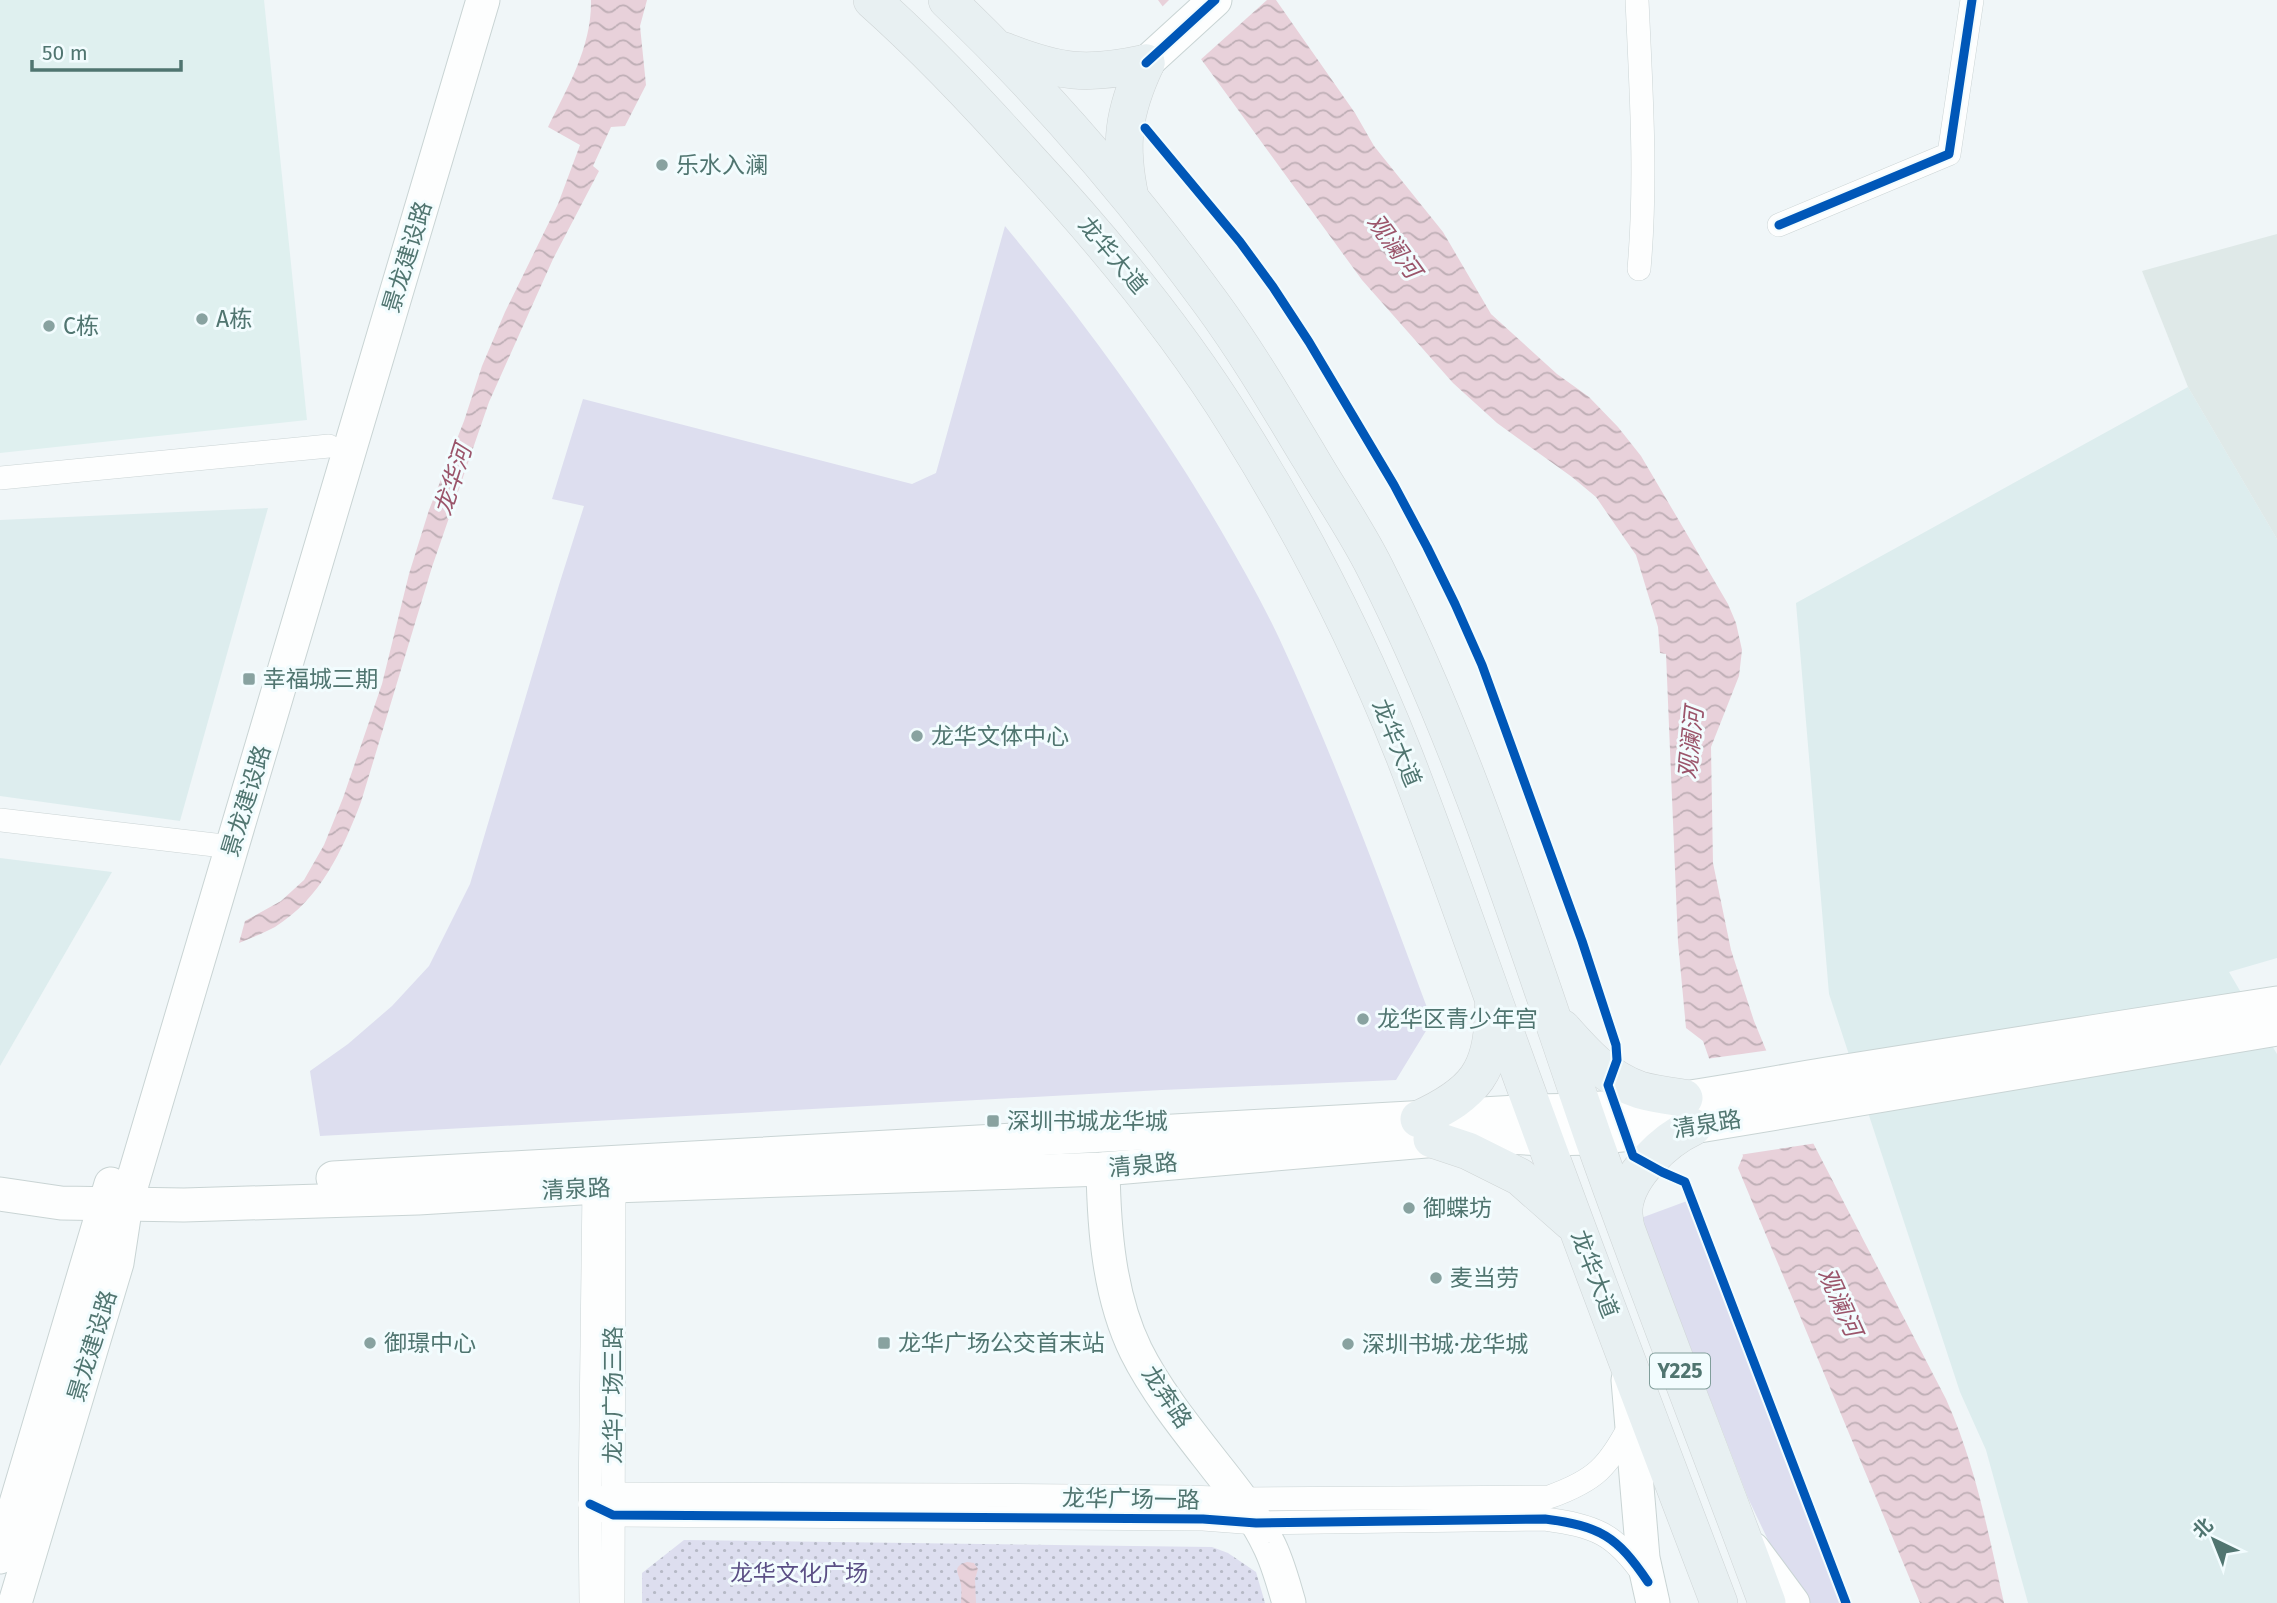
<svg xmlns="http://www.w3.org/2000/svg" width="2277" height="1603" viewBox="0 0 2277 1603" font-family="'Fira Sans','Noto Sans SC',sans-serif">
  <defs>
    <pattern id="park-dots" width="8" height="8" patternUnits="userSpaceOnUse" patternTransform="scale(1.75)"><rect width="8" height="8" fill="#dddeef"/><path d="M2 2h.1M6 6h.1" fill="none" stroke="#b6b9c6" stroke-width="1.8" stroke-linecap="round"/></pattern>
    <pattern id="water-waves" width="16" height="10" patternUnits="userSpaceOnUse" patternTransform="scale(1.75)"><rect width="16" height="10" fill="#e8d1da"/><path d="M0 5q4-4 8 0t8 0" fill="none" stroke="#beaeb5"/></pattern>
  </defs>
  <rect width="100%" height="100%" fill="#f0f6f8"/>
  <g fill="#ddedee">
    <path d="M2188 387 2277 539V958L2229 972 2277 1054V1603H2028L1986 1450 1960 1392 1829 994 1796 603Z"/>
    <path d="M268 508 180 821 0 796V520Z"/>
    <path d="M0 858 112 872 0 1066Z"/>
  </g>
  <path fill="#dff0ef" d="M0 0H264L307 420 0 453Z"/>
  <path fill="#dfe9e8" d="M2277 234V539L2188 387 2142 271Z"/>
  <g fill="#dddeef">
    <path d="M1005 226C1085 323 1155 418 1219 527 1240 563 1261 600 1279 638 1337 763 1384 892 1432 1021L1396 1080 1162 1090 320 1136 310 1071 348 1044 392 1006 429 966 470 884 559 585 584 506 552 499 583 399 912 484 936 473Z"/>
    <path d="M1687 1201 1841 1603H1804L1778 1561 1748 1498 1641 1218Z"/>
  </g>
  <path fill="url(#park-dots)" d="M684 1540 1212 1547 1228 1553 1256 1572 1265 1603H642V1573Z"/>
  <g fill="url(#water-waves)">
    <path d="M591 0H647L640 26 646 85 625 126 611 127 593 166 599 171 553 259 489 402 432 567 361 802C342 851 321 898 275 927 264 933 251 938 239 943L245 921 281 901 304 880 324 845 343 798 382 684 409 574 429 510 464 421 482 366 505 312 558 204 580 145 548 127C568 87 592 46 591 0Z"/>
    <path d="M1158 0H1276L1355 113 1374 146 1443 232 1491 314 1557 374 1589 397 1618 427 1641 456 1728 604 1736 623 1742 650 1739 676 1711 747 1713 863 1731 950 1754 1021 1771 1062 1946 1399C1976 1466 1988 1532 2004 1603H1920L1738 1168 1743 1156 1703 1041 1686 1028 1678 942 1666 654 1660 653 1658 627 1636 555 1596 497 1572 477 1497 423 1453 383 1362 280Z"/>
    <path d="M967 1562 974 1563 978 1569 975 1579 976 1603H961C961 1597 962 1591 961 1585 960 1574 950 1567 967 1562Z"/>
  </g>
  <g fill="#f0f6f8">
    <path d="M1169 0H1267L1198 62 1160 9Z"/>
    <path d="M1770 1050 1817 1143 1739 1155 1706 1059Z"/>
  </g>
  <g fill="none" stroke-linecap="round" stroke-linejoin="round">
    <defs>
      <g id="street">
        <path d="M1637 0C1641 89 1647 179 1639 269"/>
        <path d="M1779 225 1949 154 1972 0"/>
        <path d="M0 478 329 446"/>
        <path d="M0 820 232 847"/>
        <path d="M590 1504 613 1515 1203 1519 1256 1523 1545 1519C1595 1526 1615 1533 1645 1577"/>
        <path d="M590 1504 612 1494 969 1495 1188 1497 1242 1499 1549 1497C1597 1480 1607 1467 1631 1424"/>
        <path d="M591 1603 590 1504 594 1188"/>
        <path d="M613 1603 614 1186"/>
      </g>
      <g id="secondary">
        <path d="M1146 63 1215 0"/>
        <path d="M1103 1169C1104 1229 1109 1296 1136 1351 1157 1393 1189 1432 1217 1468 1236 1492 1255 1516 1268 1543 1278 1562 1283 1583 1289 1603"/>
        <path d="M333 1178 1534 1111C1633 1111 1730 1090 1827 1074 1977 1049 2127 1027 2277 1003"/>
        <path d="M0 1194 61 1203 184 1205 418 1198 614 1186 1103 1169 1484 1136 1544 1139 1594 1138 1693 1127 2277 1029"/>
        <path d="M1628 1380 1643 1558 1653 1603"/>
        <path d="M1753 1549 1793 1603"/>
        <path d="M0 1557 111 1184"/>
        <path d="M15 1603 117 1263 126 1204 483 0"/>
      </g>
      <g id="primary">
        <path d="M872 0C927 49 978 103 1027 158 1105 242 1177 329 1237 426 1302 530 1359 641 1404 755 1444 858 1480 963 1518 1067 1583 1246 1651 1425 1719 1603"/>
        <path d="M947 0C1044 92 1132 195 1211 303 1247 352 1278 405 1310 458 1331 494 1356 530 1375 568 1467 750 1527 947 1594 1140 1649 1295 1710 1449 1767 1603"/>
        <path d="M1004 51C1059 73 1087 76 1146 63"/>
        <path d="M1130 197C1119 144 1123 112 1146 63"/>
        <path d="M1562 1028C1584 1053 1607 1079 1640 1090 1654 1094 1670 1096 1684 1098"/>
        <path d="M1419 1119C1474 1094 1494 1071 1493 1008"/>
        <path d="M1432 1139 1468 1151 1520 1177 1571 1222"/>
        <path d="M1625 1224C1625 1219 1623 1213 1624 1208 1627 1175 1665 1140 1693 1127"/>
      </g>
    </defs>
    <use href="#street" stroke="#cbd4d5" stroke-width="24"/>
    <use href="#secondary" stroke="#c9d4d4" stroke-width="35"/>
    <use href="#primary" stroke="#ced4d5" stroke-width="38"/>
    <use href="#street" stroke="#fdfefe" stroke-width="23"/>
    <use href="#secondary" stroke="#fdfefe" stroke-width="33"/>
    <use href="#primary" stroke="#e8f0f2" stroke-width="37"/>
    <defs>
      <g id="cycleway">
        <path d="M1146 63 1215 0"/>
        <path d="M1145 128 1240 242 1273 287 1309 342 1394 485 1427 547 1455 604 1482 665 1582 941 1616 1045 1617 1060 1608 1085 1633 1156 1662 1172 1685 1182 1846 1603"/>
        <path d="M1779 225 1949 154 1972 0"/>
        <path d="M590 1504 613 1515 1203 1519 1256 1523 1545 1519C1600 1526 1617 1536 1648 1582"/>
      </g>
    </defs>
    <use href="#cycleway" stroke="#f2fcfe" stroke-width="13"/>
    <use href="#cycleway" stroke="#0057b8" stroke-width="9"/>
  </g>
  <g fill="#88a2a0" stroke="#f2fcfe" stroke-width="2.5">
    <circle cx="662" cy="165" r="7"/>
    <circle cx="202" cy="319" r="7"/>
    <circle cx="49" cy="326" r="7"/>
    <rect x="242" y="672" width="14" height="14" rx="3.5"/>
    <circle cx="917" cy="736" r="7"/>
    <circle cx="1363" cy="1019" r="7"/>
    <rect x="986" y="1114" width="14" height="14" rx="3.5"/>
    <circle cx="1409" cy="1208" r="7"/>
    <circle cx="1436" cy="1278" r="7"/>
    <circle cx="370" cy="1343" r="7"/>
    <rect x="877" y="1336" width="14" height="14" rx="3.5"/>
    <circle cx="1348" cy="1344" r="7"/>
  </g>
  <g text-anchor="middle" stroke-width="6" stroke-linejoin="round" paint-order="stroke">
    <rect fill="#f2fcfe" stroke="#819e9b" stroke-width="2" x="1650" y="1353.5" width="60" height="35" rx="5"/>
    <g font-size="21" font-weight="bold" fill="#507570">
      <text x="1680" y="1378">Y225</text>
    </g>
    <g font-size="23" fill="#507570" stroke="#f2fcfe" text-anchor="start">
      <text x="676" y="173">乐水入澜</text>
      <text x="216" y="327">A栋</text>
      <text x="63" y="334">C栋</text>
      <text x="263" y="687">幸福城三期</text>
      <text x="931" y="744">龙华文体中心</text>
      <text x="1377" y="1027">龙华区青少年宫</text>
      <text x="1007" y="1129">深圳书城龙华城</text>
      <text x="1423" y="1216">御蝶坊</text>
      <text x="1450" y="1286">麦当劳</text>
      <text x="384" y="1351">御璟中心</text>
      <text x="898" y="1351">龙华广场公交首末站</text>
      <text x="1362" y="1352">深圳书城·龙华城</text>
    </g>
    <g font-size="23" fill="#507570" stroke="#f2fcfe">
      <text transform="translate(1113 255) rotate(50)" y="8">龙华大道</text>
      <text transform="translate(407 257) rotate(-73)" y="8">景龙建设路</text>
      <text transform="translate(1397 743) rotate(68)" y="8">龙华大道</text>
      <text transform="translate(246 801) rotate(-73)" y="8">景龙建设路</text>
      <text transform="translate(1707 1124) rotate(-9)" y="8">清泉路</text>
      <text transform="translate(1143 1165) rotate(-5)" y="8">清泉路</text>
      <text transform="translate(576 1189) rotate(-3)" y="8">清泉路</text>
      <text transform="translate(1595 1274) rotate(69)" y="8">龙华大道</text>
      <text transform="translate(92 1346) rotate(-73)" y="8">景龙建设路</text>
      <text transform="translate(613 1395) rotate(-90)" y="8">龙华广场三路</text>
      <text transform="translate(1167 1397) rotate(56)" y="8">龙奔路</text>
      <text transform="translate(1131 1499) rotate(1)" y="8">龙华广场一路</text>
    </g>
    <g font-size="23" fill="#5b4f85" stroke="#f2fcfe">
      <text x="799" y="1581">龙华文化广场</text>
    </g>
    <g font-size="24" font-style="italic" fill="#9b556b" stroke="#f2fcfe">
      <text transform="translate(1394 246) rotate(54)" y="8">观澜河</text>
      <text transform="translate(453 480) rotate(-72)" y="8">龙华河</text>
      <text transform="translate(1691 743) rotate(-84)" y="8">观澜河</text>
      <text transform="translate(1840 1302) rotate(66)" y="8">观澜河</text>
    </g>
  </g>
  <g transform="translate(2214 1540) rotate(317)" stroke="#f2fcfe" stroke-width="5" paint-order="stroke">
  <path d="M0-5L12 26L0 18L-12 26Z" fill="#507570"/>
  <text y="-10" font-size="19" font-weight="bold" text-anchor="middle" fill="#507570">北</text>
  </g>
  <path d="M32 60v10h149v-10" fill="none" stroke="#507570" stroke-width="3.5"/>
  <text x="42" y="60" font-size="21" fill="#507570" stroke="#f2fcfe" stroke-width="5" paint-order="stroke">50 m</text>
</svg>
